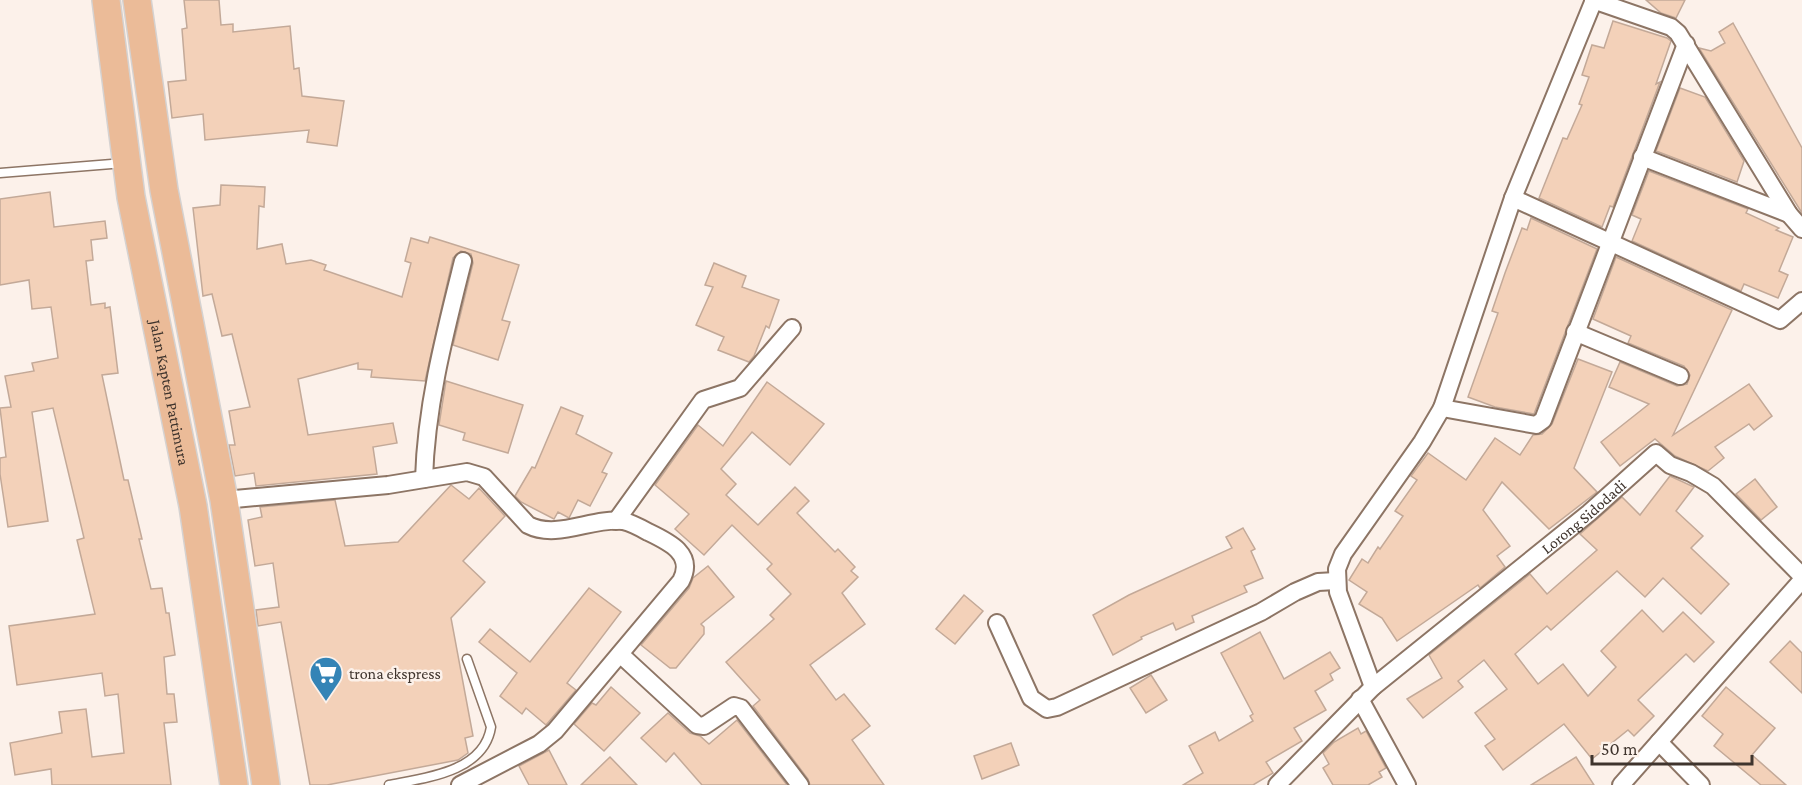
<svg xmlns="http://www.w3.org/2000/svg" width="1802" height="785" viewBox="0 0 1802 785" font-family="'Crimson Pro',serif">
  <rect width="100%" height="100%" fill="#fcf1ea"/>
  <g fill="#f3d1b9" stroke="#c3a998" stroke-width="1.5">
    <path d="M184 0H219L221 25 233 24V32L290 26 294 69 299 68 302 96 344 101 337 146 307 142 309 130 205 140 203 114 172 118 168 82 186 80 182 29 187 28Z"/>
    <path d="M1646 0H1685L1676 18 1661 13Z"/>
    <path d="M1613 21 1667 38 1671 41 1656 84 1660 82 1613 207 1610 206 1602 227 1539 198 1563 138 1567 139 1582 105 1579 104 1589 77 1582 75 1592 45 1604 48Z"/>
    <path d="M1733 23 1802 148V213L1699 48 1711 51 1725 43 1719 32Z"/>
    <path d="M1680 88 1705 97 1744 161 1737 182 1656 151Z"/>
    <path d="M1649 171 1748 209 1746 213 1779 228 1776 230 1793 237 1779 271 1788 275 1778 298 1744 284 1741 291 1632 241 1641 219 1632 215Z"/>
    <path d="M221 185 265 187 264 207 259 206 257 249 282 244 286 264 311 260 326 265 324 270 402 297 411 263 405 261 411 238 428 243 430 237 519 265 502 320 510 322 498 360 453 345 473 263 471 254 461 251 453 258 425 381 371 377 372 370 358 369V363L298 379 308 435 393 423 397 443 373 447 377 474 256 486 254 473 235 476 229 445H235L229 411 250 407 232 334 222 336 212 294 203 296 193 208 220 205Z"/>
    <path d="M50 192 54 227 105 221 107 238 91 240 93 260 86 261 91 305 105 303V308L110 307 118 373 102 375 124 480H128L142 539H139L151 589 162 588 166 613H169L175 655 164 657 167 694H174L177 722 164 723 171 785H52L51 769 15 775 10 743 62 733 59 712 86 709 92 757 124 753 118 694 105 696 102 673 17 685 9 626 95 614 77 540 84 538 53 408 32 412 48 521 8 527 0 474V458L6 457 0 408 11 407 5 376 34 371 32 363 58 358 51 307 32 309 29 280 0 285V199Z"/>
    <path d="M1531 218 1597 249 1534 414 1495 407 1468 397 1498 313 1492 311 1505 273 1522 228 1527 230Z"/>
    <path d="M1616 257 1732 310 1673 435 1749 384 1772 416 1754 430 1749 424 1715 447 1724 458 1708 471 1675 456 1655 439 1620 466 1601 442 1649 404 1609 387 1620 362 1677 386 1687 384 1690 375 1684 366 1628 343 1631 336 1593 319Z"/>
    <path d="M714 263 746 276 742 287 779 300 769 328 766 326 754 356 749 362 718 350 724 337 696 325 713 287 705 285Z"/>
    <path d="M1578 359 1612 372 1574 468 1597 492 1549 529 1502 482 1483 510 1510 546 1497 556 1505 567 1480 588 1478 585 1397 641 1382 618 1359 604 1367 592 1349 580 1362 559 1368 563 1378 547 1380 549 1403 516 1395 511 1417 480 1411 476 1428 453 1466 480 1495 438 1520 455 1533 435 1542 434 1552 424Z"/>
    <path d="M446 381 523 405 508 453 463 440 465 433 439 425Z"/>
    <path d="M767 382 824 424 790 465 752 432 721 469 736 484 726 495 758 525 795 487 809 501 797 513 835 552 838 549 855 567 851 571 858 577 842 593 865 624 810 665 836 700 844 694 870 726 852 740 884 785H810L808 779 753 706 760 700 726 662 774 619 770 615 791 594 767 569 772 564 732 525 704 555 675 529 689 514 655 485 698 425 723 446Z"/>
    <path d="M561 407 583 416 576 434 612 453 602 472 607 474 590 506 578 500 569 518 558 512 554 519 521 502 515 496 532 467 535 468Z"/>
    <path d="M1670 476 1694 487 1676 511 1703 536 1691 548 1729 584 1701 614 1663 578 1645 597 1617 571 1551 630 1547 626 1515 654 1538 684 1563 664 1588 696 1616 667 1601 651 1642 610 1663 632 1683 612 1714 642 1694 662 1686 654 1638 700 1654 716 1634 736 1628 730 1592 759 1564 724 1503 770 1485 746 1495 739 1475 713 1507 689 1484 660 1458 681 1463 687 1423 718 1407 699 1442 678 1429 655 1530 574 1547 594 1597 550 1580 534 1622 497 1640 515Z"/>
    <path d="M1755 479 1777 507 1761 520 1736 494Z"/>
    <path d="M451 485 469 499 479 488 505 516 463 561 485 582 451 618 473 736 465 738 468 753 458 760 327 785H310L281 622 258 626 256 610 279 607 273 563 255 566 248 520 262 517 260 507 335 500 345 546 398 542Z"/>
    <path d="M1243 528 1255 549 1251 551 1263 578 1244 586 1247 592 1192 616 1194 622 1176 630 1173 623 1141 637 1142 639 1113 655 1093 615 1129 595 1232 548 1226 537Z"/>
    <path d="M708 566 734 597 701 624 704 627V634L676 668H670L641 645 689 588 693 578Z"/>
    <path d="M589 588 621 612 567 683 576 690 546 725 526 708 522 714 500 696 517 673 479 642 490 629 530 662Z"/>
    <path d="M964 595 983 611 955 644 936 629Z"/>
    <path d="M1260 632 1284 679 1330 652 1340 668 1330 674 1333 680 1315 691 1326 710 1294 728 1302 741 1266 762 1273 773 1253 785H1183L1203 773 1189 746 1215 732 1219 741 1253 721 1250 716 1253 714 1221 653Z"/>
    <path d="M1790 641 1802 653V693L1770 662Z"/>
    <path d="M1151 675 1167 700 1146 713 1130 688Z"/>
    <path d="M611 687 640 713 604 751 574 724 592 703 596 705Z"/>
    <path d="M1726 687 1775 728 1752 755 1786 785H1761L1714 746 1723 734 1702 716Z"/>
    <path d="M668 713 690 733 700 736 709 744 737 720 787 785H702L674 753 666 762 641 738Z"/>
    <path d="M1358 728 1361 734 1366 731 1386 768 1379 772 1382 777 1368 785H1333L1323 768 1329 764 1323 753 1334 742Z"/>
    <path d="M1011 743 1019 765 982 779 974 756Z"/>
    <path d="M549 750 567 785H529L519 766Z"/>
    <path d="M610 757 637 785H581Z"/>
    <path d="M1576 757 1594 785H1531Z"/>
  </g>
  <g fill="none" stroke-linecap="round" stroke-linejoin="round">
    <defs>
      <g id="lane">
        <path d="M0 173 124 163"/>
        <path d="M389 785C425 778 484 772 491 727L467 659"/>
      </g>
      <g id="street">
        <path d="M1593 0 1671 27 1678 33 1789 214 1802 229"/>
        <path d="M1642 157 1789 214"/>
        <path d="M1513 198 1780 320 1802 301"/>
        <path d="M1575 332 1680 376"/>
        <path d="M1442 408 1536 425 1543 420 1686 44"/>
        <path d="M424 479C426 405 445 333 463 261"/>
        <path d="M224 500 388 485 467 472 484 477 528 525C557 540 593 517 623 521 632 523 641 528 648 532 669 542 695 554 681 581L555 731 539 744 460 785"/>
        <path d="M616 521 703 400 740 388 792 328"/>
        <path d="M997 623 1031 698 1047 709 1057 707 1261 612 1295 592 1318 582 1336 581"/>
        <path d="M620 654 697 725 704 726 734 706 741 708 800 785"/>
        <path d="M1373 687 1338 592 1337 569 1343 554 1422 442 1442 408 1513 198 1594 0"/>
        <path d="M1360 699 1407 785"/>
        <path d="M1659 742 1701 785"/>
        <path id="s1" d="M1277 785 1373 687 1589 513 1656 453 1670 465 1691 473 1713 486 1802 576"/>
        <path d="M1621 785 1802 580"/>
      </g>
      <g id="primary">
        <path id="s2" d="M106 0 131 197 193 506 234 785"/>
        <path d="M137 0 164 190 224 500 266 785"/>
      </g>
    </defs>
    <use href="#lane" stroke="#8d7565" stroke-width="11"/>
    <use href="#street" stroke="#8d7565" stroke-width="20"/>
    <use href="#primary" stroke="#d5d2d1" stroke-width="30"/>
    <use href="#lane" stroke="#fff" stroke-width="8"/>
    <use href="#street" stroke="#fff" stroke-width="16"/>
    <use href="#primary" stroke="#ebbb98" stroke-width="27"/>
  </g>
  <defs>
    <symbol id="supermarket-pin" viewBox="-11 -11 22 30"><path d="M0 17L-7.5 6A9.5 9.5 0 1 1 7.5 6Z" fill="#3484b6" stroke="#fcf1ea"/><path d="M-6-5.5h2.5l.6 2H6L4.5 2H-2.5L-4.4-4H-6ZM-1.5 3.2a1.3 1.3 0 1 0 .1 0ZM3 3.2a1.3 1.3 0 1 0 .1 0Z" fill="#fff"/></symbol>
  </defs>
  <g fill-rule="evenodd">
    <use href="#supermarket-pin" x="307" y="654" width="38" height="52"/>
  </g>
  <g text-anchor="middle" stroke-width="5" stroke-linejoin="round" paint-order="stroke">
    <g font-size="16" fill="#3f342d" stroke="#fcf1ea">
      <text dy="6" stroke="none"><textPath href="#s2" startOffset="398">Jalan Kapten Pattimura</textPath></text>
      <text dy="6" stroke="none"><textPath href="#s1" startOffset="408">Lorong Sidodadi</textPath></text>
    </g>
    <g font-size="16" fill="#3f342d" stroke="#fcf1ea" text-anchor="start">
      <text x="349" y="679">trona ekspress</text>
    </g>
  </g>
  <path d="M1592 755v9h160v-9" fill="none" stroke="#3f342d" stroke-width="3"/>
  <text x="1601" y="755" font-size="18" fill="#3f342d" stroke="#fcf1ea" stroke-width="4.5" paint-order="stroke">50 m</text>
</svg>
